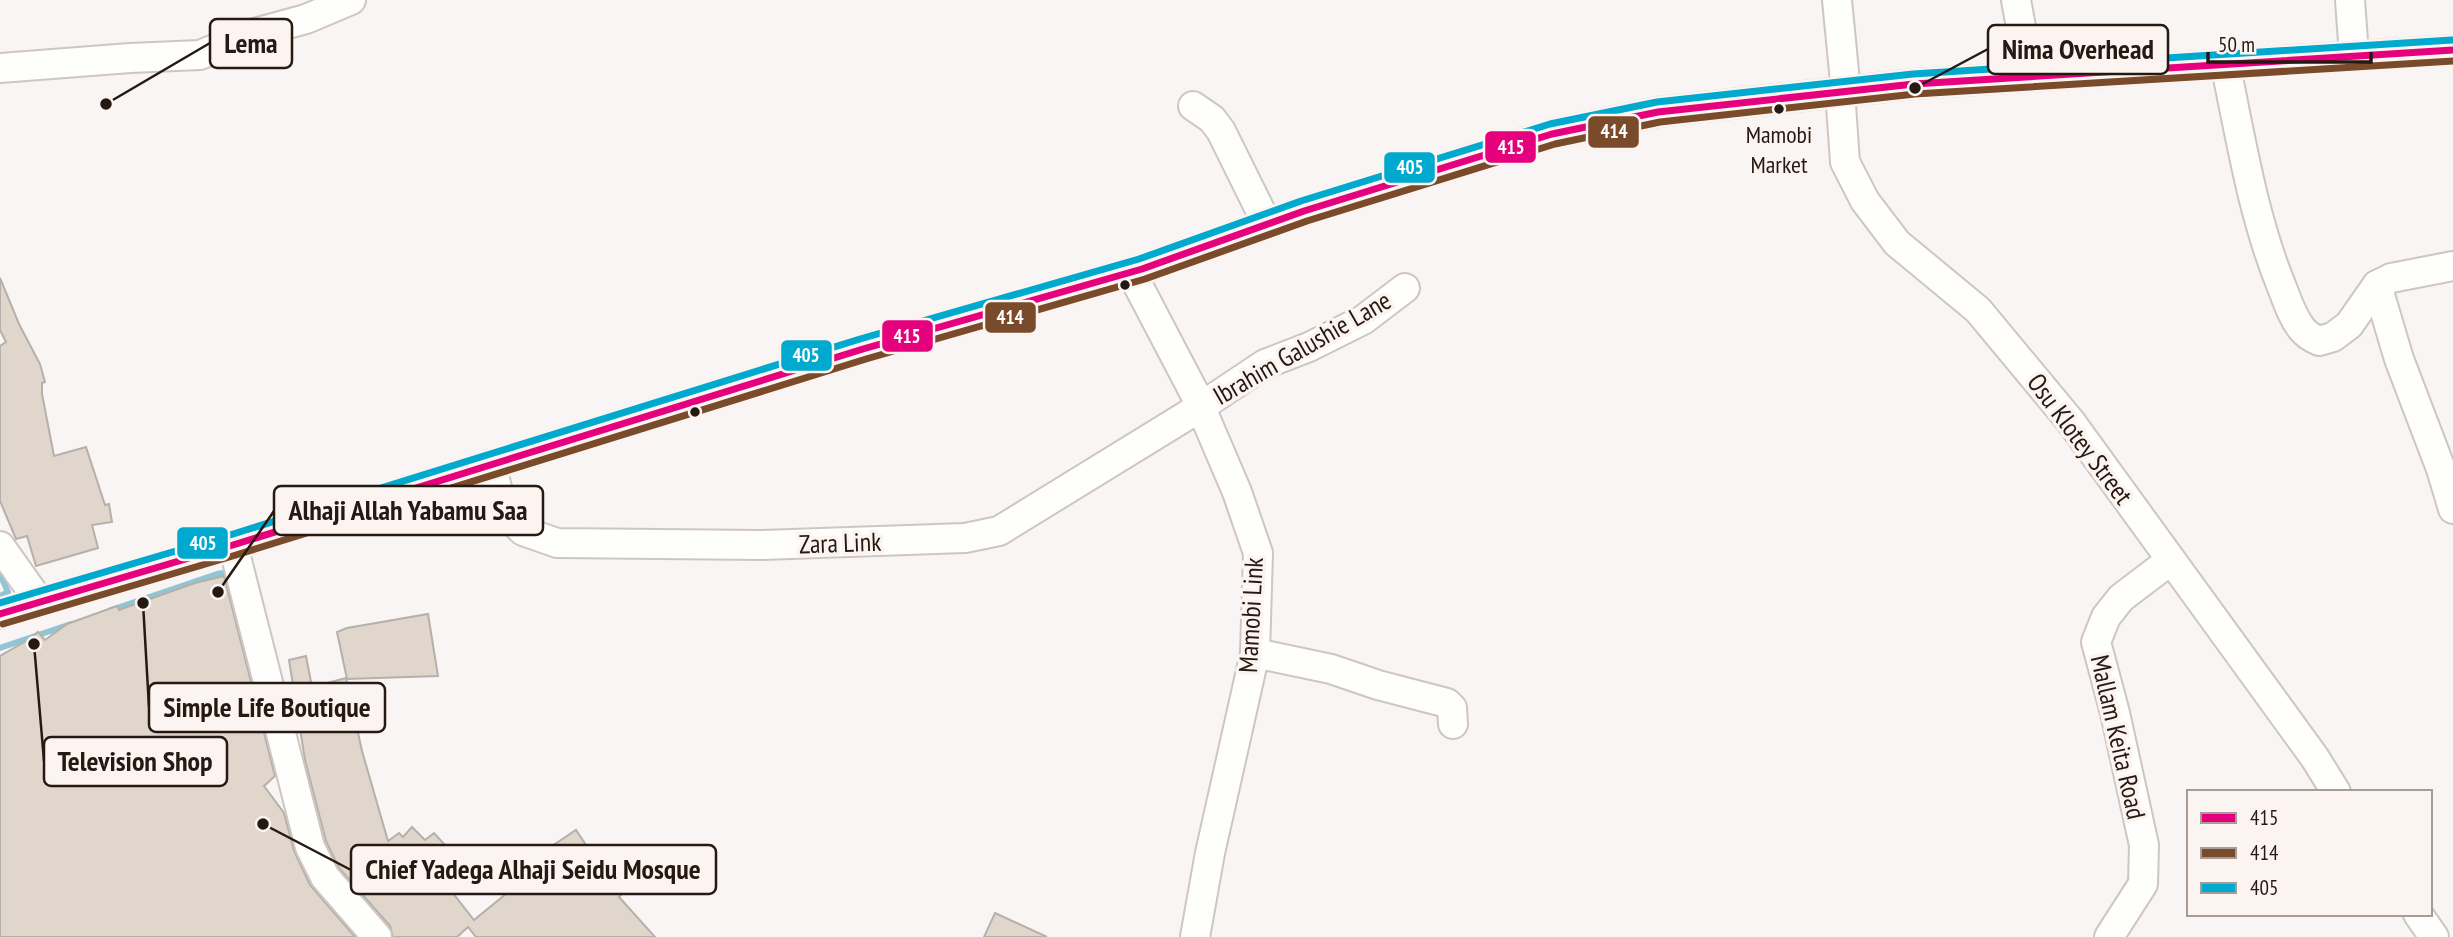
<svg xmlns="http://www.w3.org/2000/svg" width="2453" height="937" viewBox="0 0 2453 937" font-family="'PT Sans Narrow',sans-serif">
  <rect width="100%" height="100%" fill="#f9f5f4"/>
  <g fill="none" stroke-linecap="round" stroke-linejoin="round">
    <g stroke="#91c5d4" stroke-width="6">
      <path d="M0 574 8 592 0 596"/>
      <path d="M111 610 217 574 230 572 231 575"/>
      <path d="M0 648 71 624"/>
    </g>
  </g>
  <g fill="#e0d6cc" stroke="#b5b0aa" stroke-width="2">
    <path d="M0 278 19 324 40 364 45 382 42 383V394L54 456 86 447 105 505 109 504 112 522 92 525 98 548 36 566 27 536 16 539 0 501V346L6 342 0 330Z"/>
    <path d="M224 576 275 776 264 786 284 813 294 851 310 885 355 937H0V656L28 640 38 632 45 640 67 624 117 606 119 610 195 583Z"/>
    <path d="M428 614 438 676 347 679 337 632 347 628Z"/>
    <path d="M306 656 312 687 346 678 362 751 388 841 399 833 403 837 412 827 425 840 434 833 445 845 432 856 451 878 448 880 456 889 452 892 474 920 507 893 505 890 511 885 507 876 576 830 592 854 590 855 621 895 619 897 655 937H476L468 927 457 937H393L390 926 339 868 326 841 305 760 289 660Z"/>
    <path d="M995 913 1047 937H984Z"/>
  </g>
  <g fill="none" stroke-linecap="round" stroke-linejoin="round">
    <defs>
      <g id="minor">
        <path d="M1837 0 1846 92"/>
        <path d="M2016 0 2030 76"/>
        <path d="M2350 0 2354 55"/>
        <path d="M2225 63C2241 139 2253 218 2283 290 2288 303 2293 318 2302 329 2306 334 2312 338 2319 341L2333 337 2349 325 2377 285 2391 278 2453 266"/>
        <path d="M0 68 130 58 200 55 251 34 306 19 351 0"/>
        <path d="M1840 91 1845 162 1865 201 1897 243 1978 310 2071 422 2315 758 2336 792"/>
        <path d="M1193 106 1212 119 1221 131 1267 224"/>
        <path d="M1131 272 1196 396 1237 492 1258 553 1255 653 1210 853 1195 937"/>
        <path d="M2377 285 2399 359 2441 469 2453 509"/>
        <path d="M491 464 503 511 523 531 557 543 761 545 965 538 999 531 1199 408 1265 364 1309 347 1363 320 1405 288"/>
        <path d="M233 545 310 847 325 877 377 937"/>
        <path d="M0 546 39 601"/>
        <path d="M0 614 233 545 863 349 1142 269 1304 211 1552 134 1658 112 1914 84 2453 50"/>
        <path d="M1255 653 1331 669 1378 685 1447 703 1452 708 1453 724"/>
        <path d="M2418 914 2434 937"/>
        <path d="M2109 937 2143 884 2144 845 2115 713 2096 642 2106 617 2121 598 2171 560"/>
      </g>
    </defs>
    <use href="#minor" stroke="#cec6c2" stroke-width="32"/>
    <use href="#minor" stroke="#fefefd" stroke-width="28"/>
    <defs>
      <path id="bus-1" d="M0 614 233 545 863 349 1142 269 1304 211 1552 134 1658 112 1914 84 2453 50"/>
      <path id="bus-2" d="M3 624 236 555 866 359 1145 279 1307 221 1555 144 1660 122 1915 94 2453 61"/>
      <path id="bus-3" d="M0 603 230 535 860 339 1139 259 1301 201 1550 124 1657 102 1913 74 2452 40"/>
    </defs>
    <use href="#bus-1" stroke="#fcf4f1" stroke-width="12"/>
    <use href="#bus-2" stroke="#fcf4f1" stroke-width="12"/>
    <use href="#bus-3" stroke="#fcf4f1" stroke-width="12"/>
    <use href="#bus-1" stroke="#e5007d" stroke-width="7"/>
    <use href="#bus-2" stroke="#7a4b2a" stroke-width="7"/>
    <use href="#bus-3" stroke="#00a9ce" stroke-width="7"/>
  </g>
  <g fill="#251912" stroke="#fcf4f1" stroke-width="2.5">
    <circle cx="1779" cy="109" r="6"/>
    <circle cx="1125" cy="285" r="6"/>
    <circle cx="695" cy="412" r="6"/>
  </g>
  <g text-anchor="middle" stroke-width="7" stroke-linejoin="round" paint-order="stroke">
    <g font-size="24" fill="#251912" stroke="#fcf4f1">
      <text x="1779" y="143">Mamobi<tspan x="1779" dy="30">Market</tspan></text>
    </g>
    <g font-size="26" fill="#251912" stroke="#fcf4f1">
      <text transform="translate(1302 348) rotate(-30)" y="9">Ibrahim Galushie Lane</text>
      <text transform="translate(2080 439) rotate(53)" y="9">Osu Klotey Street</text>
      <text transform="translate(840 543) rotate(-2)" y="9">Zara Link</text>
      <text transform="translate(1251 615) rotate(-87)" y="9">Mamobi Link</text>
      <text transform="translate(2118 737) rotate(77)" y="9">Mallam Keita Road</text>
    </g>
  </g>
  <path fill="none" stroke="#251912" stroke-width="2.5" d="M106 104L210 43M1915 88L1988 49M218 592L274 511M143 603L149 707M34 644L44 761M263 824L351 870"/>
  <g fill="#251912" stroke="#fcf4f1" stroke-width="2.5">
    <circle cx="106" cy="104" r="7"/>
    <circle cx="1915" cy="88" r="7"/>
    <circle cx="218" cy="592" r="7"/>
    <circle cx="143" cy="603" r="7"/>
    <circle cx="34" cy="644" r="7"/>
    <circle cx="263" cy="824" r="7"/>
  </g>
  <g fill="#fcf4f1" stroke="#251912" stroke-width="2.5">
    <rect x="210" y="19" width="82" height="49" rx="7"/>
    <rect x="1988" y="25" width="180" height="49" rx="7"/>
    <rect x="274" y="486" width="269" height="49" rx="7"/>
    <rect x="149" y="683" width="236" height="49" rx="7"/>
    <rect x="44" y="737" width="183" height="49" rx="7"/>
    <rect x="351" y="845" width="365" height="49" rx="7"/>
  </g>
  <g font-size="28" text-anchor="middle" font-weight="bold" fill="#251912">
    <text x="251" y="53">Lema</text>
    <text x="2078" y="59">Nima Overhead</text>
    <text x="408" y="520">Alhaji Allah Yabamu Saa</text>
    <text x="267" y="717">Simple Life Boutique</text>
    <text x="135" y="771">Television Shop</text>
    <text x="533" y="879">Chief Yadega Alhaji Seidu Mosque</text>
  </g>
  <g stroke="#fcf4f1" stroke-width="2.5">
    <rect x="1587" y="115" width="53" height="34" rx="7" fill="#7a4b2a"/>
    <rect x="1484" y="130" width="53" height="34" rx="7" fill="#e5007d"/>
    <rect x="1383" y="151" width="53" height="33" rx="7" fill="#00a9ce"/>
    <rect x="984" y="301" width="53" height="33" rx="7" fill="#7a4b2a"/>
    <rect x="881" y="319" width="53" height="34" rx="7" fill="#e5007d"/>
    <rect x="780" y="339" width="53" height="33" rx="7" fill="#00a9ce"/>
    <rect x="176" y="526" width="53" height="34" rx="7" fill="#00a9ce"/>
  </g>
  <g font-size="19" text-anchor="middle" font-weight="bold" fill="#fff">
    <text x="1614" y="138">414</text>
    <text x="1511" y="154">415</text>
    <text x="1410" y="174">405</text>
    <text x="1010" y="324">414</text>
    <text x="907" y="343">415</text>
    <text x="806" y="362">405</text>
    <text x="203" y="550">405</text>
  </g>
  <rect x="2187" y="790" width="245" height="126" fill="#fcf4f1" stroke="#a69c98" stroke-width="2"/>
  <rect x="2201" y="813" width="35" height="10" fill="#e5007d" stroke="#a69c98" stroke-width="2"/>
  <text x="2250" y="825" font-size="21" fill="#251912">415</text>
  <rect x="2201" y="848" width="35" height="10" fill="#7a4b2a" stroke="#a69c98" stroke-width="2"/>
  <text x="2250" y="860" font-size="21" fill="#251912">414</text>
  <rect x="2201" y="883" width="35" height="10" fill="#00a9ce" stroke="#a69c98" stroke-width="2"/>
  <text x="2250" y="895" font-size="21" fill="#251912">405</text>
  <path d="M2208 52v10h163v-10" fill="none" stroke="#251912" stroke-width="3.5"/>
  <text x="2218" y="52" font-size="21" fill="#251912" stroke="#fcf4f1" stroke-width="5" paint-order="stroke">50 m</text>
</svg>
